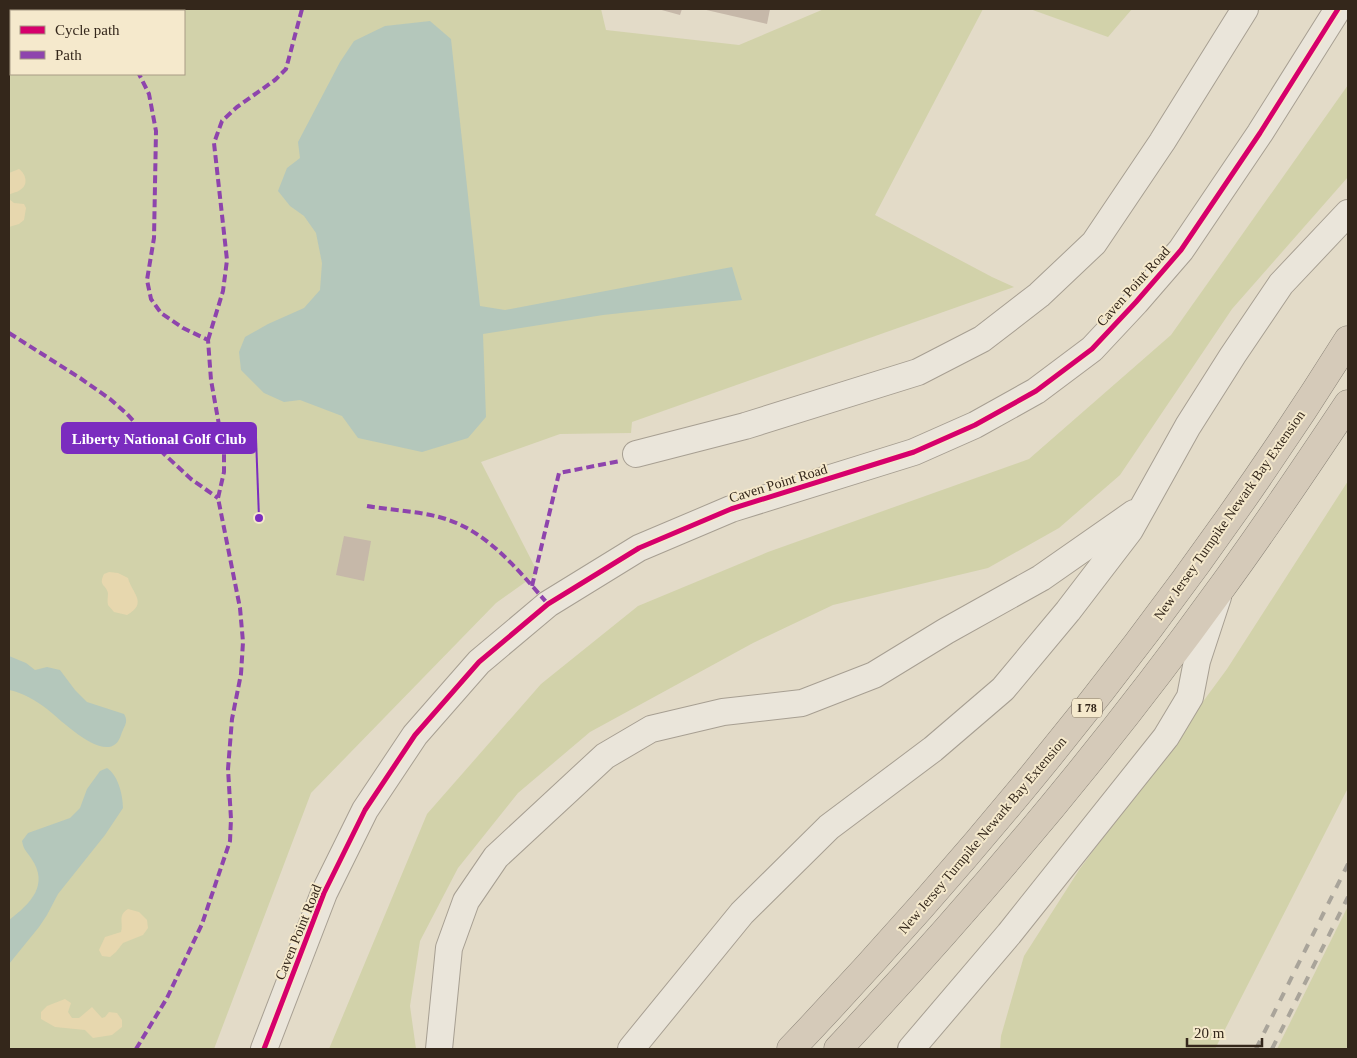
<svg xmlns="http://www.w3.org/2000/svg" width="1357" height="1058" viewBox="0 0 1357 1058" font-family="Georgia,serif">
  <rect width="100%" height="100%" fill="#e3dbc8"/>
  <g fill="#d2d2aa" fill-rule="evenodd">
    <path d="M9 9H601L606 30 739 45 824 9H983L875 215 992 277 1014 287 632 422 631 433 560 434 481 462 538 573 496 603 311 793 214 1049H9ZM11 11H184V74H11Z"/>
    <path d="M1030 9H1132L1108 37Z"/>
    <path d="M1348 85V177L1232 309 1120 475 1059 528 988 568 833 605 753 643 590 732 518 793 458 868 420 941 410 1006 416 1049H329L427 814 541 684 638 606 768 552 1029 459 1171 335Z"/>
    <path d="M1348 481V788L1215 1049H1000L1001 1036 1024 956 1079 870 1227 669Z"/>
    <path d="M1348 906V1049H1277Z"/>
  </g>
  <g fill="#e7d7ae">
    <path d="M19 169C26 174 29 185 20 190 16 193 13 192 9 195V173Z"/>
    <path d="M9 199 14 203 24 204 26 208 24 220 19 224 9 227Z"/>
    <path d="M109 572 118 573 128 578C131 592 149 603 127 615L114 612 108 605C107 601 108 597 108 593 106 584 98 586 104 574Z"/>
    <path d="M128 909 139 912 147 920 148 928 143 935 123 943 116 952 110 957 102 956 99 950 105 937 121 932C124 924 117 915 128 909Z"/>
    <path d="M65 999 71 1003 68 1012 72 1018H79L92 1007 102 1018 105 1017 109 1012 117 1013 122 1020V1027L112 1035 93 1038 85 1030 55 1027 41 1019V1012L47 1006Z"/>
  </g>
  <g fill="#b4c7bb">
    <path d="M430 21 451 39 480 306 505 310 732 267 742 300 603 315 483 334 486 417 468 438 422 452 358 438 342 416 300 400 284 402 264 393 241 370 239 352 245 337 268 324 304 308 320 290 322 263 316 233 304 216 290 206 278 191 287 168 300 158 298 142 340 62 354 41 385 26Z"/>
    <path d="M9 656 26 663 35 670 47 667 60 670 75 690 87 702 124 714C129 722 124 726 121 735 110 770 60 719 47 709 37 701 21 692 9 690Z"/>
    <path d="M107 768C118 775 123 795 123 808L105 835 58 894 47 915 39 927 9 964V920C30 904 50 885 31 858 26 850 24 851 22 841L28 833 70 818 80 808 87 789 100 771Z"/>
  </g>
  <g fill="#c6b8a9">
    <path d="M658 9H682L680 15Z"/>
    <path d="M702 9H770L767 24Z"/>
    <path d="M344 536 371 541 364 581 336 575Z"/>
  </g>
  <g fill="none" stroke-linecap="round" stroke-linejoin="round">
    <defs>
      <g id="minor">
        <path d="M636 454 745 426 918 372 982 339 1039 295 1094 243 1162 142 1245 9"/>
        <path d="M264 1049 324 893 365 810 415 735 479 662 548 604 639 548 731 509 914 452 975 425 1036 391 1092 349 1136 302 1181 250 1260 133 1338 9"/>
        <path d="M439 1049 449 948 466 901 496 857 605 756 651 729 723 712 802 703 874 675 946 631 1041 578 1134 513"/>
        <path d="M631 1049 742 913 829 827 933 749 1003 689 1068 611 1130 530 1188 426 1233 355 1281 284 1348 213"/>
        <path d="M911 1049 1009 934 1166 737 1190 697 1197 661 1218 597"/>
      </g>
      <g id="highway">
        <path d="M791 1049C998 831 1188 595 1348 340"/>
        <path d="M838 1049C974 904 1103 752 1219 591 1264 530 1306 467 1348 404"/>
      </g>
    </defs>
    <use href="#minor" stroke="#a79f92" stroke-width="28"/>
    <use href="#highway" stroke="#8c8579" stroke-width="29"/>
    <use href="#minor" stroke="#eae5da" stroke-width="26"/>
    <use href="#highway" stroke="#d5cab9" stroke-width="28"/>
    <g stroke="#a9a49a" stroke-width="4" stroke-dasharray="9 9" stroke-linecap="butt">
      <path d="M1256 1049 1348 864"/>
      <path d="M1272 1049 1348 897"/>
    </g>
    <g stroke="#8e44ad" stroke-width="4" stroke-dasharray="8 4" stroke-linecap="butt">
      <path d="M60 9 67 11"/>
      <path d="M9 333 80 378 110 399 127 414 163 453 191 479 218 498"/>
      <path d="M208 340 223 291 227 260 214 143 222 121 237 107 275 80 286 69 302 9"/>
      <path d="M367 506C390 510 417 511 439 517 486 529 517 569 548 604"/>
      <path d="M532 586 559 473 620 461"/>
      <path d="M136 1049 167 998 202 924 230 841 231 819 228 769 232 719 241 674 243 642 240 608 218 498 224 472V453L211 380 208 340 183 328 161 313 151 299 147 280 154 238 156 131 149 94 139 74"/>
    </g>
    <defs>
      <path id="cycleway" d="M264 1049 324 893 365 810 415 735 479 662 548 604 639 548 731 509 914 452 975 425 1036 391 1092 349 1136 302 1181 250 1260 133 1338 9"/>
    </defs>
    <use href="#cycleway" stroke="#f5e9cc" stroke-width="8"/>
    <use href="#cycleway" stroke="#d6006c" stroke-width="5"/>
  </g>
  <g text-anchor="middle" stroke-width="4" stroke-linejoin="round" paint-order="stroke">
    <rect fill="#f5e9cc" stroke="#6e6150" stroke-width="1" x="1072" y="698.5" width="30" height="19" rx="4"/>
    <g font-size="12" font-weight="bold" fill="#34271b">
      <text x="1087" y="712">I 78</text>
    </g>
    <g font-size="14" fill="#34271b" stroke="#f5e9cc">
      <text transform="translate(1133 286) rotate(-48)" y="5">Caven Point Road</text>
      <text transform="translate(778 483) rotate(-17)" y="5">Caven Point Road</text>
      <text transform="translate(1229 515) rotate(-55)" y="5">New Jersey Turnpike Newark Bay Extension</text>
      <text transform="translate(982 835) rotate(-50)" y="5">New Jersey Turnpike Newark Bay Extension</text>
      <text transform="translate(298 932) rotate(-68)" y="5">Caven Point Road</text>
    </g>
  </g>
  <path fill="none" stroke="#7b2cbf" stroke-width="2" d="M259 518L256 438"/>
  <circle fill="#7b2cbf" stroke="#f5e9cc" stroke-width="2" cx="259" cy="518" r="5"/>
  <rect fill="#7b2cbf" stroke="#7b2cbf" stroke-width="2" x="62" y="423" width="194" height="30" rx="5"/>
  <g font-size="15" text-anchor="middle" font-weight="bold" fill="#fff">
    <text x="159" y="444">Liberty National Golf Club</text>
  </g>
  <rect width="1357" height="1058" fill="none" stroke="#34271b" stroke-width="20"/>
  <rect x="10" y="10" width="175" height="65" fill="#f5e9cc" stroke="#a89b85"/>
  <rect x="20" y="26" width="25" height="8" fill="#d6006c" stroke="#a89b85"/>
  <text x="55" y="35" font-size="15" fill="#34271b">Cycle path</text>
  <rect x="20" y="51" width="25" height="8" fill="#8e44ad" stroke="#a89b85"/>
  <text x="55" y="60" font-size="15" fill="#34271b">Path</text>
  <path d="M1187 1038v8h75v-8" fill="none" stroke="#34271b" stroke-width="2.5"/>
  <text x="1194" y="1038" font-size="15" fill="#34271b" stroke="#f5e9cc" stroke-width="4" paint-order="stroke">20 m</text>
</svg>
